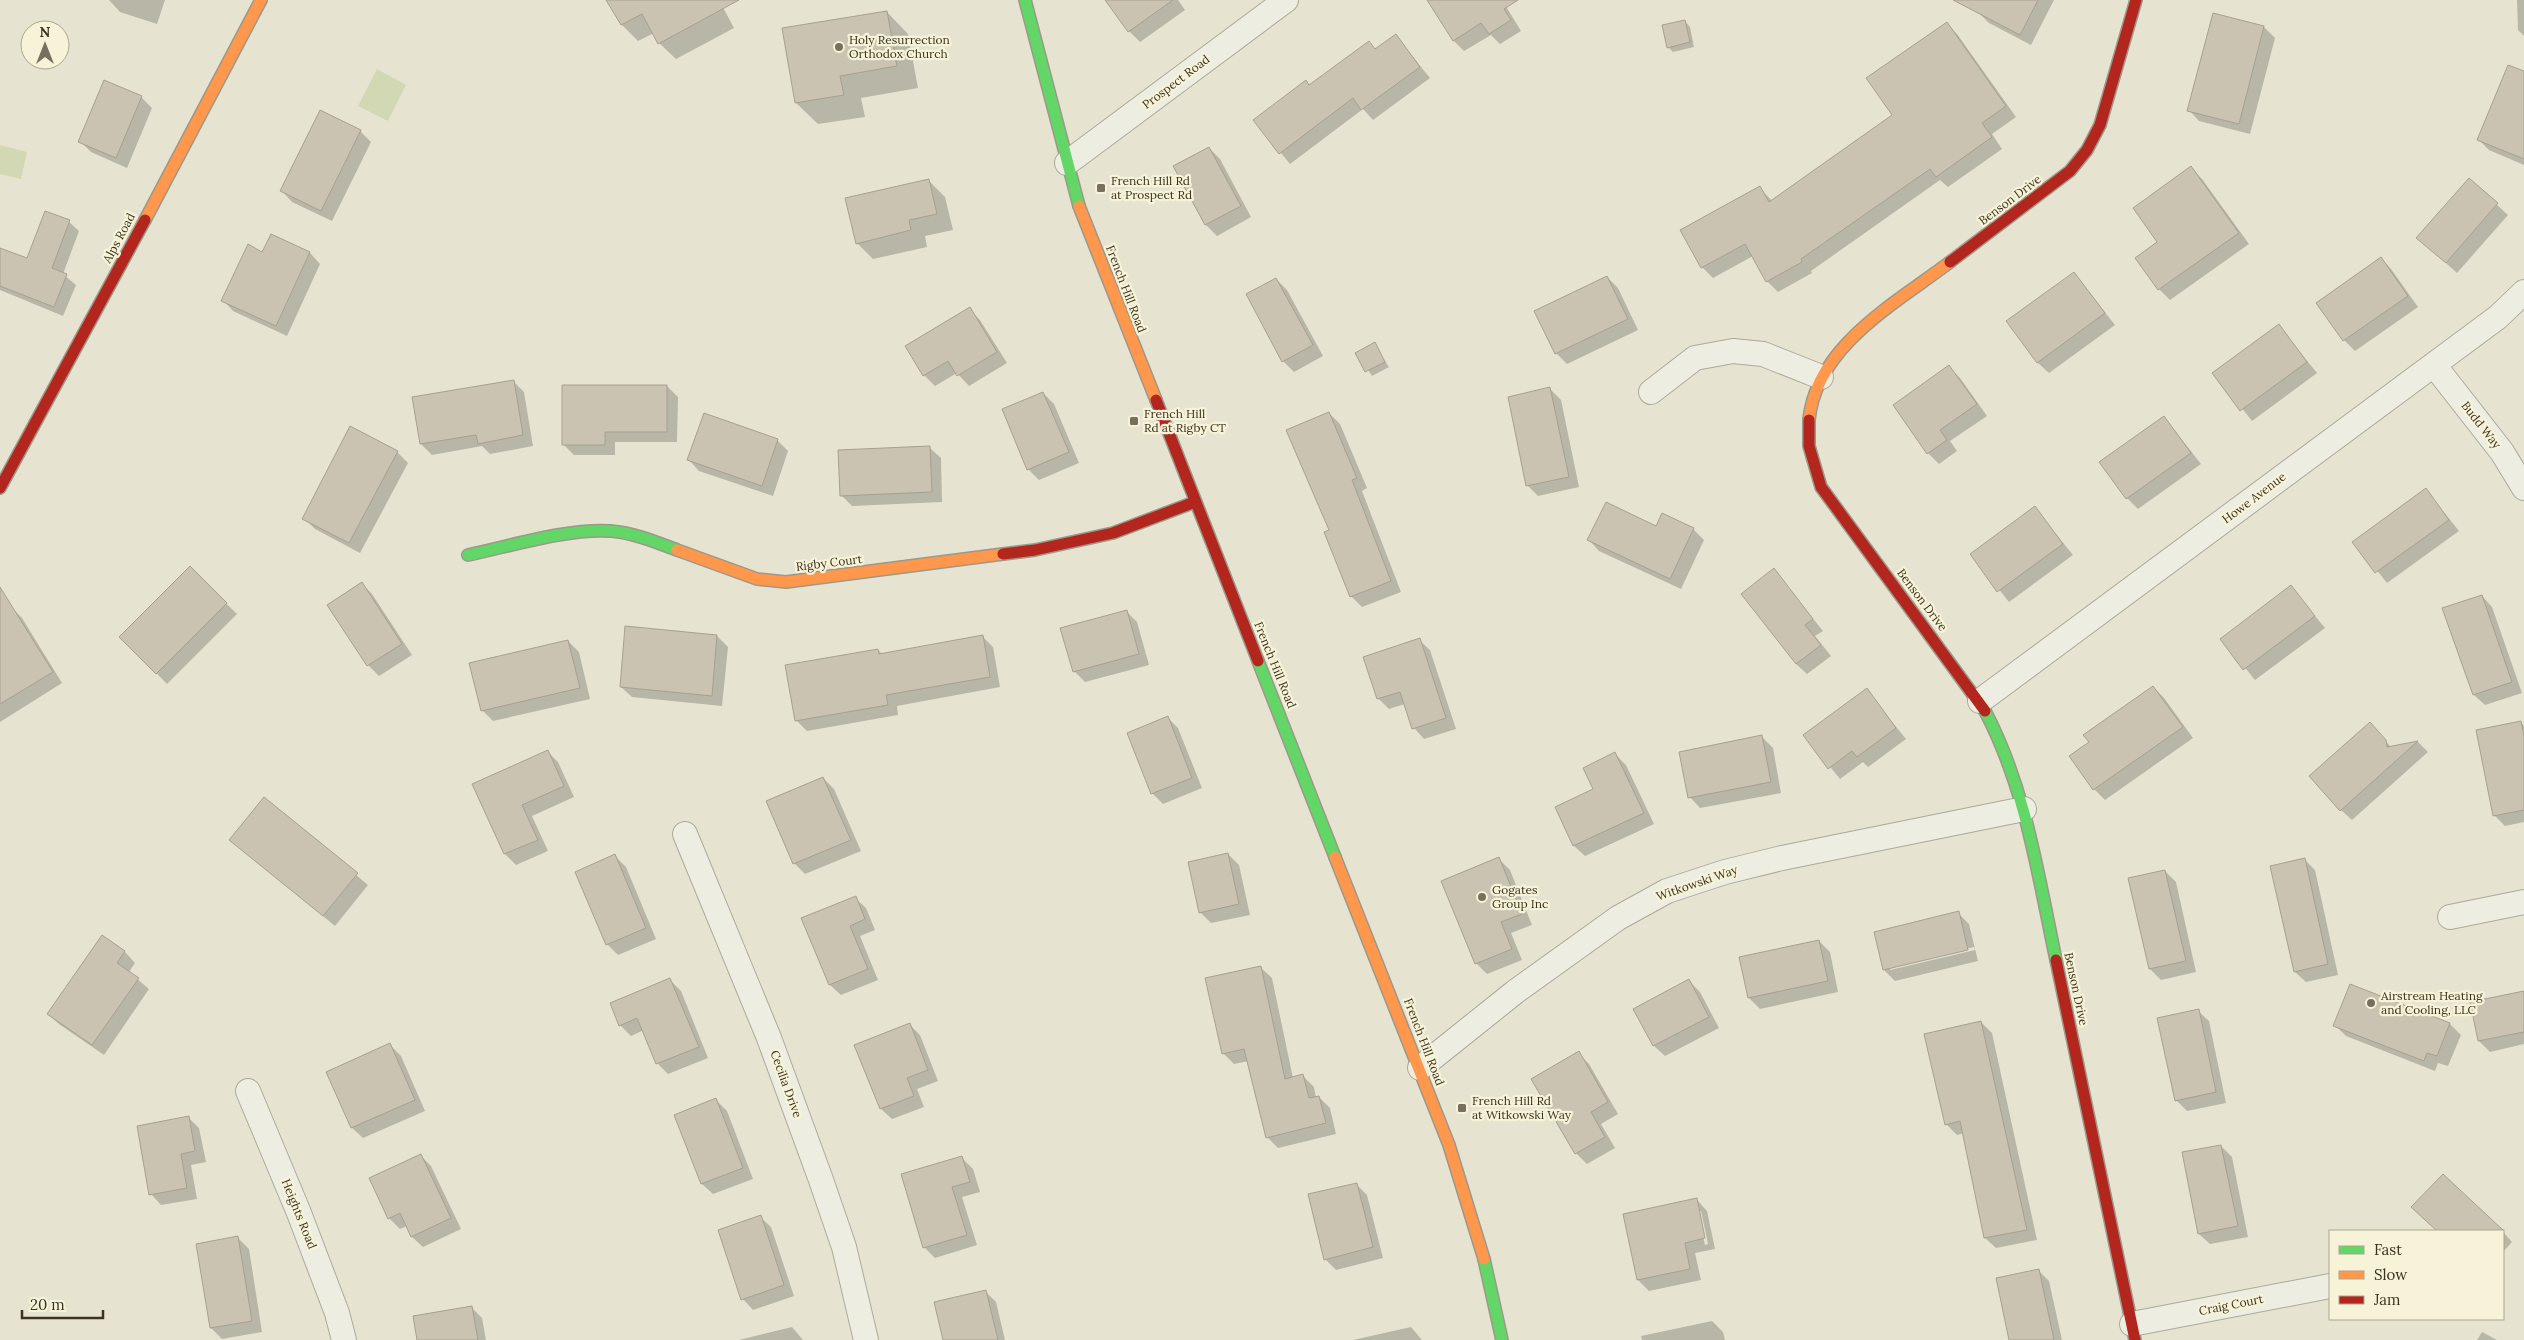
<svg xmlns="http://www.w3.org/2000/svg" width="2524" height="1340" viewBox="0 0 2524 1340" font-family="Lora,serif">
  <rect width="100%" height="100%" fill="#e6e4d1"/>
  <g fill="#d1d8b3">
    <path d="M377 69 406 85 388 121 358 106Z"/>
    <path d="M0 145 27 152 21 179 0 174Z"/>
  </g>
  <g fill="#0003" fill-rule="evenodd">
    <path d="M109 0H165L157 24 120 12Z"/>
    <path d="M608 0H719L734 28 676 59 659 43 654 33 638 41 622 25Z"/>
    <path d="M1107 0H1178L1185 10 1140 42 1129 31Z"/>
    <path d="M1431 0H1502L1521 31 1500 44 1491 35 1464 51 1454 41Z"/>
    <path d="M1985 0H2054L2031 45 1989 23 1978 12Z"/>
    <path d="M2517 0H2524V36L2518 30Z"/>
    <path d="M887 12 908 34 918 88 861 98 865 117 818 124 796 103Z"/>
    <path d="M2213 15 2264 27 2275 38 2250 134 2199 121 2189 110Z"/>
    <path d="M1685 21 1690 27 1694 47 1673 52 1668 47Z"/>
    <path d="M1946 23 1957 34 2016 117 1992 134 2002 149 1948 187 1940 180 1811 271 1812 273 1778 292 1767 281 1753 256 1713 278 1702 267 1760 188 1772 201 1893 115Z"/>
    <path d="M1396 36 1430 78 1373 120 1363 109 1290 164 1255 121 1306 82 1310 86 1369 43 1376 50Z"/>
    <path d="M2524 73V165L2489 150 2478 139Z"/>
    <path d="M141 97 152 108 127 168 91 152 80 141Z"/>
    <path d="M360 131 371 142 332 221 292 202 282 191Z"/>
    <path d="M1209 148 1220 159 1251 217 1217 236 1206 225 1175 167Z"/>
    <path d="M2191 168 2202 179 2249 244 2170 300 2159 289 2137 258 2159 242Z"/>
    <path d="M2469 179 2508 215 2457 273 2429 248Z"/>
    <path d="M928 180 945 197 953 230 925 236 927 247 873 259 857 243Z"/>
    <path d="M69 222 79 231 63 274 76 285 63 316 0 290V255L28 260Z"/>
    <path d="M271 235 310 253 320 264 287 336 233 311 223 300 263 253Z"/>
    <path d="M2381 258 2391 269 2418 307 2355 351 2344 340 2317 303Z"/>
    <path d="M2074 273 2115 325 2049 373 2038 363 2008 322Z"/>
    <path d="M1607 277 1618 288 1638 330 1567 364 1556 353Z"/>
    <path d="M1276 279 1287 290 1323 356 1294 372 1283 361Z"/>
    <path d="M969 309 980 320 1007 363 969 386 957 373 935 386 924 375Z"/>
    <path d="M2279 326 2317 373 2252 421 2214 373Z"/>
    <path d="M1374 344 1389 367 1372 376 1357 353Z"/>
    <path d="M1949 367 1960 378 1987 416 1950 441 1957 451 1939 464 1928 453Z"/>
    <path d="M513 381 524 392 533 446 490 454 482 446 432 455 421 444 413 398Z"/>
    <path d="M667 386 678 397 677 442H615V455H574L563 444Z"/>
    <path d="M1550 389 1561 400 1579 487 1538 496 1527 485Z"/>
    <path d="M1043 393 1054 404 1079 463 1039 480 1028 469Z"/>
    <path d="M1329 413 1340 424 1367 488 1362 491 1401 592 1362 607 1351 596 1331 531Z"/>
    <path d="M2164 417 2201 464 2138 509 2127 498Z"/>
    <path d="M777 440 788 451 773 496 699 471 689 460Z"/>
    <path d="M930 448 941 458 942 502 852 506 841 495Z"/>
    <path d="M397 452 408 463 360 553 315 529 304 518Z"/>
    <path d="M2426 490 2459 531 2387 583 2354 542Z"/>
    <path d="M2035 508 2073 555 2009 602 1971 554Z"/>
    <path d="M1657 528 1693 529 1704 540 1681 589 1599 551 1589 540Z"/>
    <path d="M190 568 237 614 167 684 121 637Z"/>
    <path d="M1774 570 1823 631 1815 636 1831 656 1807 674 1796 664Z"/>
    <path d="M362 584 372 594 412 655 379 676 368 665Z"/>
    <path d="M2291 587 2325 628 2255 680 2222 639Z"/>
    <path d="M2482 596 2492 607 2522 693 2485 705 2474 695Z"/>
    <path d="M11 607 22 618 62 683 0 722V614Z"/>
    <path d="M1126 611 1137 622 1149 665 1085 682 1074 671Z"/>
    <path d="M717 636 728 647 722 706 632 697 621 687Z"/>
    <path d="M982 636 993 647 1000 687 897 706 898 715 807 731 796 720 878 650 882 654Z"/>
    <path d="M1419 640 1430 650 1456 729 1424 739 1414 728 1405 704 1389 709 1378 698Z"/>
    <path d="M568 641 579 652 590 699 493 721 482 710Z"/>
    <path d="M2153 687 2164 698 2193 738 2105 800 2094 789 2091 743Z"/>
    <path d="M1866 690 1906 739 1868 767 1863 762 1840 779 1804 735Z"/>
    <path d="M1167 717 1178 728 1202 788 1163 804 1152 793Z"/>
    <path d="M2521 722 2524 726V822L2505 826 2494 815Z"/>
    <path d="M2380 735 2391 747 2418 742 2428 752 2352 820 2341 810Z"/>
    <path d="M1762 737 1773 748 1781 793 1700 808 1690 797Z"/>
    <path d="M547 751 558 762 574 797 532 816 548 851 516 865 505 854 474 784Z"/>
    <path d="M1615 754 1626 765 1654 824 1585 856 1574 846 1556 808 1595 790Z"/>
    <path d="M823 778 834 789 861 851 805 874 794 863Z"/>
    <path d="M265 799 368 885 335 926 231 840Z"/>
    <path d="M1228 854 1239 865 1250 915 1211 923 1200 912Z"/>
    <path d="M615 856 626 867 656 939 618 955 607 944Z"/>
    <path d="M1499 859 1510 870 1532 925 1511 933 1522 960 1487 974 1476 963Z"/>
    <path d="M2304 859 2315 870 2338 975 2306 982 2295 972Z"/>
    <path d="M2165 871 2176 882 2196 972 2161 980 2150 969Z"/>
    <path d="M855 898 866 908 875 930 860 936 878 980 841 995 830 985Z"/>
    <path d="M1958 913 1969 924 1978 961 1895 981 1884 970ZM1974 947 1975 950 1890 970V967Z"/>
    <path d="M102 937 125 952 135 963 129 972 149 989 104 1055 59 1024 48 1014Z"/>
    <path d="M1819 941 1830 952 1838 992 1760 1009 1749 998Z"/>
    <path d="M1261 968 1272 978 1293 1078 1303 1076 1314 1087 1316 1098 1319 1097 1330 1108 1336 1134 1278 1148 1267 1137 1249 1061 1234 1064 1223 1053Z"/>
    <path d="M670 980 681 991 708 1058 668 1074 657 1063 644 1030 631 1036 620 1025Z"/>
    <path d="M1689 981 1700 992 1719 1028 1665 1056 1654 1046Z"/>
    <path d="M2351 986 2450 1024 2461 1035 2448 1066 2438 1063 2435 1071 2346 1036 2335 1025Z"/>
    <path d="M2524 992V1044L2490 1052 2479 1041Z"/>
    <path d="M2198 1011 2209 1021 2226 1103 2187 1111 2176 1100Z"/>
    <path d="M1981 1022 1992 1033 2037 1240 1996 1248 1985 1238 1964 1133 1957 1135 1946 1124Z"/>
    <path d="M909 1024 920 1035 938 1081 917 1089 924 1107 892 1119 881 1109Z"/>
    <path d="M390 1045 401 1056 425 1111 363 1138 352 1128 327 1072Z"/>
    <path d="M1578 1053 1589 1064 1618 1114 1601 1124 1615 1148 1587 1164 1576 1153Z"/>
    <path d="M716 1100 727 1111 753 1179 713 1194 702 1184 676 1115Z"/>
    <path d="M188 1117 199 1128 206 1162 191 1165 197 1199 161 1205 151 1194Z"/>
    <path d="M2221 1146 2232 1157 2248 1237 2210 1244 2199 1234Z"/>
    <path d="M421 1156 431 1166 461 1229 423 1247 412 1237 407 1226 400 1229 389 1218Z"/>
    <path d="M962 1158 973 1169 980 1192 962 1197 977 1245 935 1258 924 1247Z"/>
    <path d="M2443 1176 2502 1231H2438L2424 1218Z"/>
    <path d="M1356 1184 1367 1195 1383 1258 1336 1270 1325 1259Z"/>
    <path d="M1697 1200 1707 1211 1715 1249 1695 1253 1701 1280 1649 1291 1638 1280ZM1698 1211H1701L1708 1244 1705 1245Z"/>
    <path d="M760 1217 771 1227 794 1296 753 1310 743 1299Z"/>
    <path d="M2503 1232 2512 1242 2503 1252Z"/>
    <path d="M238 1238 249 1249 262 1332 222 1339 211 1328Z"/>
    <path d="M2038 1270 2049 1281 2062 1340H2010Z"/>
    <path d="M985 1291 996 1302 1005 1340H944Z"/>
    <path d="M471 1307 482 1318 486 1340H418Z"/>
    <path d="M1712 1321 1723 1332 1725 1340H1642L1641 1336Z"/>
    <path d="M792 1327 803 1340H739Z"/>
    <path d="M1411 1327 1422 1340H1353Z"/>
    <path d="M2482 1332 2497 1340H2477Z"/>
  </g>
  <g fill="#cac3b2" stroke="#a7a090">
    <path d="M606 0H739L658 44 642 14 621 25Z"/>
    <path d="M1105 0H1173L1128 32Z"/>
    <path d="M1427 0H1518L1504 9 1511 20 1489 34 1481 23 1453 41Z"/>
    <path d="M1953 0H2038L2020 35Z"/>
    <path d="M887 11 897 66 840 76 844 95 795 103 782 28Z"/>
    <path d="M2213 13 2264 26 2239 124 2187 111Z"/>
    <path d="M1685 20 1690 42 1667 48 1662 25Z"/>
    <path d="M1947 22 2006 106 1982 123 1992 137 1936 177 1930 169 1801 259 1802 262 1766 282 1745 244 1701 268 1680 230 1760 186 1769 202 1892 115 1866 78Z"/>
    <path d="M1396 34 1420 67 1361 110 1353 98 1279 154 1253 120 1306 80 1309 85 1369 41 1375 49Z"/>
    <path d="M2508 65 2524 71V159L2477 140Z"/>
    <path d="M104 80 142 96 116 158 78 142Z"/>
    <path d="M320 110 361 130 321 211 280 191Z"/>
    <path d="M1209 147 1241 206 1205 225 1173 166Z"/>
    <path d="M2191 166 2239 233 2158 290 2135 258 2157 242 2133 208Z"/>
    <path d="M2469 178 2498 203 2446 263 2416 238Z"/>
    <path d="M929 179 937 214 909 220 911 230 856 244 845 198Z"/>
    <path d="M45 211 70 220 52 268 67 274 54 307 0 286V248L27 258Z"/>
    <path d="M271 234 310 252 276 326 221 301 248 244 262 252Z"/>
    <path d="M2381 257 2408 296 2343 341 2316 303Z"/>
    <path d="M2074 272 2105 313 2037 363 2006 321Z"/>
    <path d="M1607 276 1628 319 1555 354 1534 311Z"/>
    <path d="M1276 278 1313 345 1282 362 1246 294Z"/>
    <path d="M970 307 997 352 957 376 948 361 923 376 905 346Z"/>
    <path d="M2279 324 2307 362 2240 411 2212 373Z"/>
    <path d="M1375 342 1385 362 1365 372 1355 353Z"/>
    <path d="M1949 365 1977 404 1940 430 1947 440 1927 454 1893 405Z"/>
    <path d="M514 380 523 435 478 444 476 435 420 444 412 397Z"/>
    <path d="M562 385H667V432H605V445H562Z"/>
    <path d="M1550 387 1569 477 1526 486 1508 397Z"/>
    <path d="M1043 392 1069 452 1027 470 1002 409Z"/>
    <path d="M1329 412 1357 478 1352 480 1391 581 1350 597 1324 532 1329 530 1286 430Z"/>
    <path d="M704 413 778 439 762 486 687 460Z"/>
    <path d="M2164 416 2191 453 2126 499 2099 462Z"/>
    <path d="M350 426 398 451 349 543 302 519Z"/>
    <path d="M930 446 932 492 840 496 838 450Z"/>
    <path d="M2426 488 2449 520 2375 573 2352 542Z"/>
    <path d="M1606 502 1656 526 1662 513 1694 528 1670 579 1587 540Z"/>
    <path d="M2035 506 2063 544 1997 592 1970 554Z"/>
    <path d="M190 566 227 603 156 674 119 637Z"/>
    <path d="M1774 568 1813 619 1805 625 1821 645 1796 664 1741 594Z"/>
    <path d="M362 582 402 644 367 666 327 605Z"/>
    <path d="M2291 585 2315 616 2243 670 2220 639Z"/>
    <path d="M0 587 53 672 0 704Z"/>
    <path d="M2482 595 2512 682 2473 695 2442 608Z"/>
    <path d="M1127 610 1139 654 1073 672 1060 628Z"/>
    <path d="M625 626 717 635 712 696 620 687Z"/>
    <path d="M983 635 990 677 886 695 888 705 795 721 785 665 878 649 879 654Z"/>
    <path d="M1420 638 1446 718 1412 729 1400 692 1377 699 1363 657Z"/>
    <path d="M568 640 580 688 481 711 469 663Z"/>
    <path d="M2153 686 2183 727 2093 790 2069 756 2089 742 2083 735Z"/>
    <path d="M1867 688 1896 728 1857 757 1852 751 1828 769 1803 735Z"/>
    <path d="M1168 716 1192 778 1151 794 1127 733Z"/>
    <path d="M2521 721 2524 736V810L2493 816 2476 730Z"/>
    <path d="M2370 722 2386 740 2387 747 2418 741 2340 811 2309 776Z"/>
    <path d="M1762 735 1771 782 1688 798 1679 752Z"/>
    <path d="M548 750 564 786 522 805 538 840 504 854 472 784Z"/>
    <path d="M1615 752 1644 813 1573 846 1555 807 1593 789 1583 768Z"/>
    <path d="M823 777 851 840 793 864 766 801Z"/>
    <path d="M264 797 358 873 323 916 229 840Z"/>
    <path d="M1228 853 1239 904 1199 913 1188 862Z"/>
    <path d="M615 854 646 928 606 945 575 872Z"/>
    <path d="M1499 857 1522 914 1501 922 1512 949 1475 964 1441 881Z"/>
    <path d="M2305 858 2328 964 2294 972 2270 866Z"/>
    <path d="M2165 870 2186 961 2149 969 2128 878Z"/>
    <path d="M856 896 865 919 850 926 868 969 829 985 801 918Z"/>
    <path d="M1959 911 1968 950 1883 970 1874 932Z"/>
    <path d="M102 935 125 951 117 963 139 978 92 1045 47 1014Z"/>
    <path d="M1819 940 1828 981 1748 998 1739 957Z"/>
    <path d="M1261 966 1285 1079 1303 1074 1309 1098 1319 1096 1326 1123 1266 1138 1244 1049 1222 1054 1205 978Z"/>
    <path d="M670 978 699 1047 656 1064 637 1018 619 1026 610 1003Z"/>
    <path d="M1689 979 1709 1017 1653 1046 1633 1009Z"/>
    <path d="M2350 984 2450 1023 2437 1056 2427 1053 2424 1061 2333 1026Z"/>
    <path d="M2524 991V1032L2478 1041 2470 1002Z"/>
    <path d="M2199 1009 2216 1092 2175 1101 2157 1018Z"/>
    <path d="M1981 1021 2027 1230 1984 1238 1960 1121 1945 1125 1924 1034Z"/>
    <path d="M910 1023 928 1070 907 1078 914 1096 880 1109 854 1045Z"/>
    <path d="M390 1043 415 1100 351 1128 326 1072Z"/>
    <path d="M1579 1051 1608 1102 1591 1112 1605 1137 1575 1154 1531 1079Z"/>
    <path d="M716 1098 743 1168 701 1184 674 1115Z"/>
    <path d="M189 1116 195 1151 181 1154 187 1188 149 1195 137 1126Z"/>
    <path d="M2221 1145 2238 1226 2198 1234 2182 1152Z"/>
    <path d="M421 1154 451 1218 411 1237 400 1213 388 1219 369 1178Z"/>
    <path d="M962 1156 970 1182 952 1187 967 1235 923 1248 901 1174Z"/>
    <path d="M2443 1174 2504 1231H2437L2411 1207Z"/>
    <path d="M1357 1183 1373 1247 1324 1260 1308 1194Z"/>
    <path d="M1697 1198 1705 1238 1685 1243 1690 1269 1637 1280 1623 1214Z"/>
    <path d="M761 1215 784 1285 741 1300 718 1230Z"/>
    <path d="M238 1236 252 1321 210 1328 196 1244Z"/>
    <path d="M2039 1269 2054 1340H2009L1996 1278Z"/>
    <path d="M986 1290 998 1340H943L934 1302Z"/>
    <path d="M472 1306 478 1340H417L413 1316Z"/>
  </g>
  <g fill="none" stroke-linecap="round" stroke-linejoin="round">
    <defs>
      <g id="street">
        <path d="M1067 163 1286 0"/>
        <path d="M2434 365 2502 452 2524 488"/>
        <path d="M1651 392 1695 358 1733 351 1763 354 1821 377"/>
        <path d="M1980 701 2498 317 2524 292"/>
        <path d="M685 834 769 1038 821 1180 844 1247 866 1340"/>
        <path d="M2450 917 2524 902"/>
        <path d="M1420 1068 1515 992 1618 918 1667 891 1725 872 1782 858 2024 809"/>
        <path d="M248 1091 299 1213 337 1313 344 1340"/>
        <path d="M2132 1324 2330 1286"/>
      </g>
      <g id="fast">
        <path d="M1025 0 1079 206"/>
        <path d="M468 555C511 546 568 528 611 531 634 533 656 542 677 550"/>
        <path d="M1258 661 1335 857"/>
        <path d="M1985 711C2026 789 2038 875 2056 960"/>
        <path d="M1484 1259 1502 1340"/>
      </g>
      <g id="slow">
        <path d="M1079 206 1156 400"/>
        <path d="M145 220 261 0"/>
        <path d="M1809 420C1816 346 1896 303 1950 262"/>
        <path d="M677 550 757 579 786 582 1003 554"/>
        <path d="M1335 857 1449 1145 1484 1259"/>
      </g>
      <g id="jam">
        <path d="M1950 262 2070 171 2087 150 2100 125 2136 0"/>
        <path d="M1156 400 1258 661"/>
        <path d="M1809 420V446L1821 487 1985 711"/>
        <path d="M0 488 145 220"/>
        <path d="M1003 554 1035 550 1113 533 1195 502"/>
        <path d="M2056 960 2135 1340"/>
      </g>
    </defs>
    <use href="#street" stroke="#aca999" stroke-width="26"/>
    <use href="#fast" stroke="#9c988a" stroke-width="14"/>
    <use href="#slow" stroke="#9c988a" stroke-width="14"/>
    <use href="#jam" stroke="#9c988a" stroke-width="14"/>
    <use href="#street" stroke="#eeede2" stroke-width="24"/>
    <use href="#fast" stroke="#63d668" stroke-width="11"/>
    <use href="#slow" stroke="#ff974d" stroke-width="11"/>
    <use href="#jam" stroke="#b3261e" stroke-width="11"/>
  </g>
  <g fill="#78705e" stroke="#f6f3d8" stroke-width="2">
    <circle cx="839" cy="47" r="5"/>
    <rect x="1096" y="183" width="10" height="10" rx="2.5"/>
    <rect x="1129" y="416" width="10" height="10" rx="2.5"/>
    <circle cx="1482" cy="897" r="5"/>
    <circle cx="2371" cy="1003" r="5"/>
    <rect x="1457" y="1103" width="10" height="10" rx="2.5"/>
  </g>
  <g text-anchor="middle" stroke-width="4.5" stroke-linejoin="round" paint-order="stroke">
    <g font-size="12" fill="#3c3220" stroke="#f6f3d8" text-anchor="start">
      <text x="849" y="44">Holy Resurrection<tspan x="849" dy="14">Orthodox Church</tspan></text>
      <text x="1111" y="185">French Hill Rd<tspan x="1111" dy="14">at Prospect Rd</tspan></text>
      <text x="1144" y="418">French Hill<tspan x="1144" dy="14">Rd at Rigby CT</tspan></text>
      <text x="1492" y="894">Gogates<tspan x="1492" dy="14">Group Inc</tspan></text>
      <text x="2381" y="1000">Airstream Heating<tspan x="2381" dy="14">and Cooling, LLC</tspan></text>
      <text x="1472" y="1105">French Hill Rd<tspan x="1472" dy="14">at Witkowski Way</tspan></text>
    </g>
    <g font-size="12" fill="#3c3220" stroke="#f6f3d8">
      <text transform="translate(1176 82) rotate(-37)" y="4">Prospect Road</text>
      <text transform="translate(2010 200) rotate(-37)" y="4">Benson Drive</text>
      <text transform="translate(119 238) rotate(-62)" y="4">Alps Road</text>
      <text transform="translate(1126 289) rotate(69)" y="4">French Hill Road</text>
      <text transform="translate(2481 425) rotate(52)" y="4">Budd Way</text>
      <text transform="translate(2254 498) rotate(-37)" y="4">Howe Avenue</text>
      <text transform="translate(829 563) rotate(-7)" y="4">Rigby Court</text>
      <text transform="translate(1922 600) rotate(53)" y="4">Benson Drive</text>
      <text transform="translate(1275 665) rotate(68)" y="4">French Hill Road</text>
      <text transform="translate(1697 883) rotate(-19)" y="4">Witkowski Way</text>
      <text transform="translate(2076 989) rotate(78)" y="4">Benson Drive</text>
      <text transform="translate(1424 1042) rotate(69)" y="4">French Hill Road</text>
      <text transform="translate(786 1084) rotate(70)" y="4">Cecilia Drive</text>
      <text transform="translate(299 1214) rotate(68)" y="4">Heights Road</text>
      <text transform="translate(2231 1305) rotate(-11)" y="4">Craig Court</text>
    </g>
  </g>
  <rect x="2329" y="1230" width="175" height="90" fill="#f6f3d8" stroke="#aca68e"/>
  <rect x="2339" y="1246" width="25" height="8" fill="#63d668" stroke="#aca68e"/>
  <text x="2374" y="1255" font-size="15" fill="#3c3220">Fast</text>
  <rect x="2339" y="1271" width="25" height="8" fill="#ff974d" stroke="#aca68e"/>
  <text x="2374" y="1280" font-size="15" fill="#3c3220">Slow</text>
  <rect x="2339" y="1296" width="25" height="8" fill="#b3261e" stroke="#aca68e"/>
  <text x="2374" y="1305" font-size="15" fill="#3c3220">Jam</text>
  <g transform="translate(45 45)"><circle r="24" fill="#f6f3d8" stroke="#aca68e"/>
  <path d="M0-4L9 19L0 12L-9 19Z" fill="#78705e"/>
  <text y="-8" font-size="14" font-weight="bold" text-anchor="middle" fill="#3c3220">N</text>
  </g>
  <path d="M22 1310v8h81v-8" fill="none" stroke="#3c3220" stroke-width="2.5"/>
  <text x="30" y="1310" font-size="15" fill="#3c3220" stroke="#f6f3d8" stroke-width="4" paint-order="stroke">20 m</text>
</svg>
